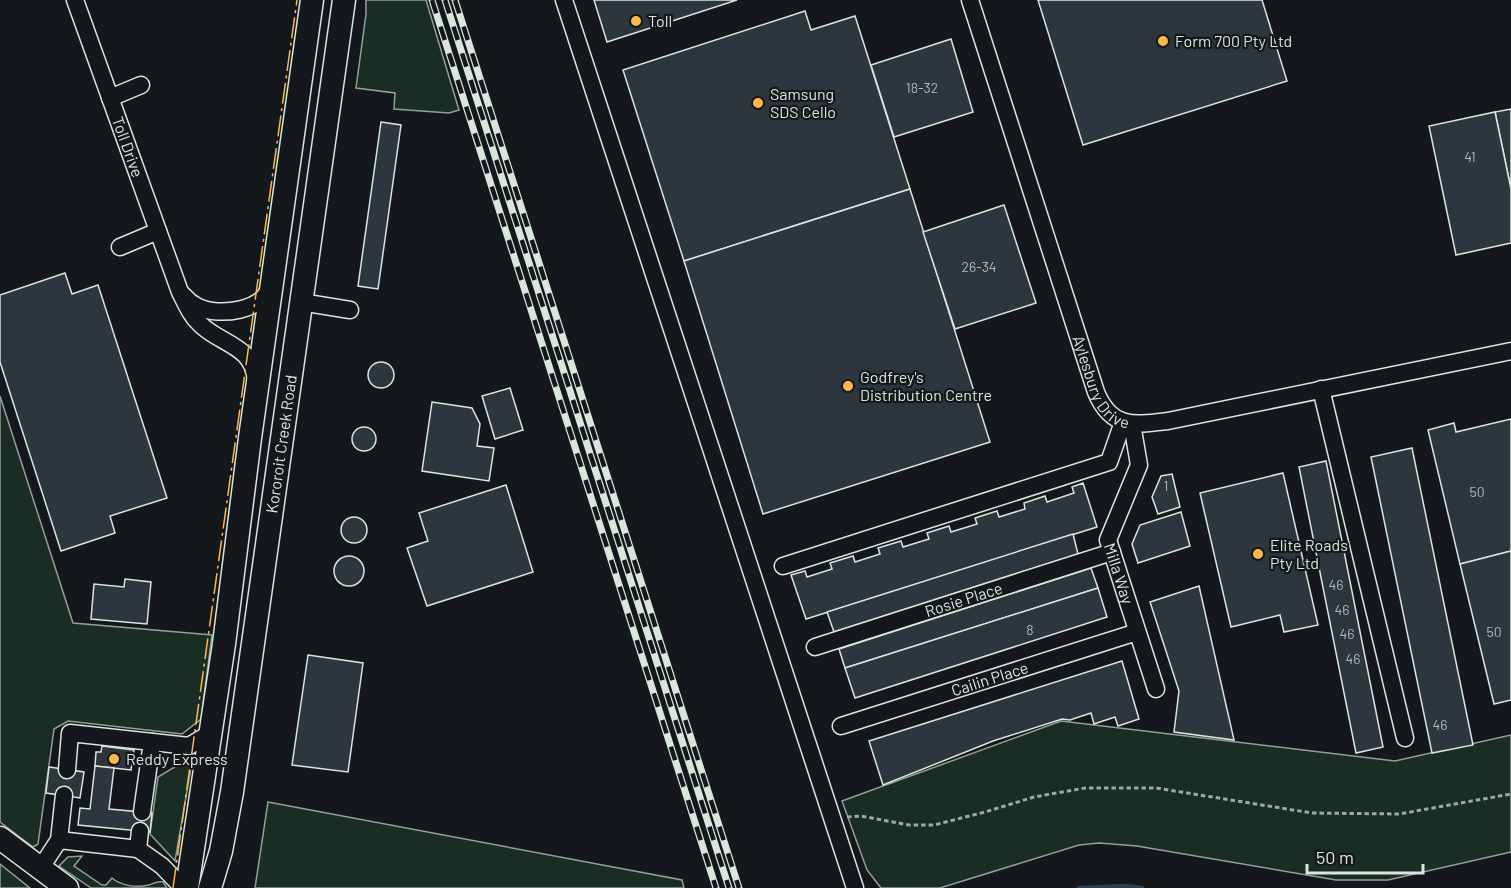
<svg xmlns="http://www.w3.org/2000/svg" width="1511" height="888" viewBox="0 0 1511 888" font-family="Barlow,sans-serif">
  <rect width="100%" height="100%" fill="#14181c"/>
  <g fill="#1a2d24" stroke="#939e99" stroke-width="1.5">
    <path d="M366 0H426L459 110 449 113 394 109 395 93 356 88 366 14Z"/>
    <path d="M0 396 73 623 212 635 201 719 182 734 68 721 54 729 38 844 33 847 0 822Z"/>
    <path d="M1061 721 1395 761 1511 735V852L1388 880H1336L1137 846 1099 843 1079 845 940 888H881L867 870 842 801Z"/>
    <path d="M193 756 175 861 150 834 158 777Z"/>
    <path d="M268 802 682 880 684 888H255Z"/>
    <path d="M82 856 74 866 102 885H106L112 878C121 886 137 888 149 885 155 883 156 881 163 882L167 888H91L59 866 68 857Z"/>
    <path d="M0 864 30 888H0Z"/>
  </g>
  <g fill="none" stroke-linecap="round" stroke-linejoin="round">
    <path stroke="#2f3f4d" stroke-width="4.5" d="M1079 888 1126 886 1142 888"/>
  </g>
  <g fill="#2c363c" stroke="#d8e6dc" stroke-width="1.5">
    <path d="M594 0H737L607 42Z"/>
    <path d="M1038 0H1262L1287 81 1083 145Z"/>
    <path d="M805 11 811 30 855 16 910 189 684 261 623 70Z"/>
    <path d="M951 39 973 112 894 137 871 65Z"/>
    <path d="M1511 109V189L1495 112Z"/>
    <path d="M1495 112 1511 189V243L1456 255 1429 126Z"/>
    <path d="M381 122 401 125 378 289 358 286Z"/>
    <path d="M910 189 990 442 763 514 684 261Z"/>
    <path d="M1004 205 1036 303 955 329 923 232Z"/>
    <path d="M65 273 72 294 98 285 167 498 110 516 115 533 61 551 0 362V295Z"/>
    <circle cx="381" cy="375" r="13"/>
    <path d="M510 388 523 430 495 439 482 396Z"/>
    <path d="M432 402 472 408 480 424 477 446 494 448 489 481 422 471Z"/>
    <path d="M1511 419V551L1460 564 1428 430 1454 423 1456 432Z"/>
    <circle cx="364" cy="439" r="12"/>
    <path d="M1412 448 1473 745 1432 753 1371 457Z"/>
    <path d="M1326 461 1383 747 1356 753 1299 467Z"/>
    <path d="M1283 473 1318 625 1284 632 1280 615 1231 627 1200 493Z"/>
    <path d="M1172 474 1180 507 1158 514 1152 497 1161 476Z"/>
    <path d="M1083 483 1097 527 806 619 791 575 805 571 807 577 832 569 830 563 853 556 855 562 880 554 878 548 901 541 903 547 929 539 927 533 949 526 951 532 977 524 975 518 997 511 999 517 1025 509 1024 503 1045 496 1047 502 1074 493 1072 487Z"/>
    <path d="M506 485 533 572 427 606 407 548 428 541 419 513Z"/>
    <path d="M1181 512 1190 546 1138 563 1132 544 1140 525Z"/>
    <circle cx="354" cy="530" r="13"/>
    <path d="M1073 534 1078 554 834 632 827 612Z"/>
    <path d="M1511 551V700L1494 704 1460 564Z"/>
    <circle cx="349" cy="571" r="15"/>
    <path d="M1091 568 1098 588 845 668 839 649Z"/>
    <path d="M125 579 151 582 147 624 91 619 94 584 124 587Z"/>
    <path d="M1199 586 1234 740 1174 732 1179 691 1150 602Z"/>
    <path d="M1098 588 1107 617 855 698 845 668Z"/>
    <path d="M308 655 363 663 348 772 292 765Z"/>
    <path d="M1122 661 1139 719 1118 726 1115 717 1094 724 1091 713 1070 720 1062 719 993 741 883 785 869 741Z"/>
    <path d="M102 746 134 750 131 770 95 766 96 752H101Z"/>
    <path d="M95 766 114 768 109 809 152 813 150 832 78 825 80 808 90 809Z"/>
    <path d="M49 767 84 772 80 798 46 793Z"/>
  </g>
  <g fill="none" stroke-linecap="round" stroke-linejoin="round">
    <path stroke="#313739" stroke-width="16" stroke-dasharray="16 8" stroke-linecap="butt" d="M64 795 67 770"/>
    <defs>
      <g id="minor">
        <path id="s1" d="M75 0 180 292C186 304 191 316 200 324 221 345 254 345 256 382"/>
        <path d="M564 0 855 888"/>
        <path id="s2" d="M970 0 1096 392C1111 429 1134 425 1168 421L1511 351"/>
        <path d="M110 98 141 85"/>
        <path d="M120 247 158 231"/>
        <path d="M183 295C187 300 192 304 198 307 219 317 264 311 270 286"/>
        <path d="M301 302 350 310"/>
        <path d="M1321 389 1405 738"/>
        <path id="s3" d="M1132 424 1139 465 1108 540 1156 689"/>
        <path d="M783 566 1109 462 1123 422"/>
        <path id="s4" d="M815 647 1112 552"/>
        <path id="s5" d="M841 726 1137 632"/>
        <path d="M67 770 70 733 189 746 211 733"/>
        <path d="M142 812 152 742"/>
        <path d="M59 840 138 849 140 831"/>
        <path d="M138 849 162 866 183 888"/>
        <path d="M40 869 59 840 64 795"/>
      </g>
      <g id="major">
        <path d="M0 838 67 888"/>
        <path d="M187 888 224 644 250 438 312 0"/>
        <path id="s6" d="M210 888 221 851 232 792 344 0"/>
      </g>
    </defs>
    <use href="#minor" stroke="#d8e6dc" stroke-width="19"/>
    <use href="#major" stroke="#d8e6dc" stroke-width="25"/>
    <path stroke="#9da8a2" stroke-width="3" stroke-dasharray="4.5 3" stroke-linecap="butt" d="M847 817 861 816 909 825H934L985 812 1034 797 1085 788H1156L1312 813 1399 814 1511 794"/>
    <use href="#minor" stroke="#14181c" stroke-width="16"/>
    <use href="#major" stroke="#14181c" stroke-width="22"/>
    <defs>
      <g id="rail">
        <path d="M432 0 716 888"/>
        <path d="M445 0 729 888"/>
        <path d="M455 0 739 888"/>
      </g>
    </defs>
    <use href="#rail" stroke="#d8e6dc" stroke-width="7"/>
    <use href="#rail" stroke="#14181c" stroke-width="4.5" stroke-dasharray="14" stroke-linecap="butt"/>
    <path stroke="#ffb74d" stroke-width="1.5" stroke-dasharray="21 4.5 3 4.5" stroke-linecap="butt" d="M173 888 297 0"/>
  </g>
  <g fill="#ffb74d" stroke="#14181c" stroke-width="2">
    <circle cx="636" cy="21" r="6"/>
    <circle cx="1163" cy="41" r="6"/>
    <circle cx="758" cy="103" r="6"/>
    <circle cx="848" cy="386" r="6"/>
    <circle cx="1258" cy="554" r="6"/>
    <circle cx="114" cy="759" r="6"/>
  </g>
  <g text-anchor="middle" stroke-width="4.5" stroke-linejoin="round" paint-order="stroke">
    <g font-size="14" fill="#adbab4">
      <text x="922" y="93">18-32</text>
      <text x="1470" y="162">41</text>
      <text x="979" y="272">26-34</text>
      <text x="1166" y="491">1</text>
      <text x="1477" y="497">50</text>
      <text x="1336" y="590">46</text>
      <text x="1342" y="615">46</text>
      <text x="1030" y="635">8</text>
      <text x="1494" y="637">50</text>
      <text x="1347" y="639">46</text>
      <text x="1353" y="664">46</text>
      <text x="1440" y="730">46</text>
    </g>
    <g font-size="16" fill="#d8e6dc" stroke="#14181c" text-anchor="start">
      <text x="648" y="27">Toll</text>
      <text x="1175" y="47">Form 700 Pty Ltd</text>
      <text x="770" y="100">Samsung<tspan x="770" dy="18">SDS Cello</tspan></text>
      <text x="860" y="383">Godfrey's<tspan x="860" dy="18">Distribution Centre</tspan></text>
      <text x="1270" y="551">Elite Roads<tspan x="1270" dy="18">Pty Ltd</tspan></text>
      <text x="126" y="765">Reddy Express</text>
    </g>
    <g font-size="16" fill="#d8e6dc" stroke="#14181c">
      <text dy="6" stroke="none"><textPath href="#s1" startOffset="156">Toll Drive</textPath></text>
      <text dy="6" stroke="none"><textPath href="#s2" startOffset="406">Aylesbury Drive</textPath></text>
      <text dy="6" stroke="none"><textPath href="#s6" startOffset="450">Kororoit Creek Road</textPath></text>
      <text dy="6" stroke="none"><textPath href="#s3" startOffset="158">Milla Way</textPath></text>
      <text dy="6" stroke="none"><textPath href="#s4" startOffset="156">Rosie Place</textPath></text>
      <text dy="6" stroke="none"><textPath href="#s5" startOffset="156">Cailin Place</textPath></text>
    </g>
  </g>
  <path d="M1307 864v9h116v-9" fill="none" stroke="#d8e6dc" stroke-width="3"/>
  <text x="1316" y="864" font-size="18" fill="#d8e6dc" stroke="#14181c" stroke-width="4.5" paint-order="stroke">50 m</text>
</svg>
